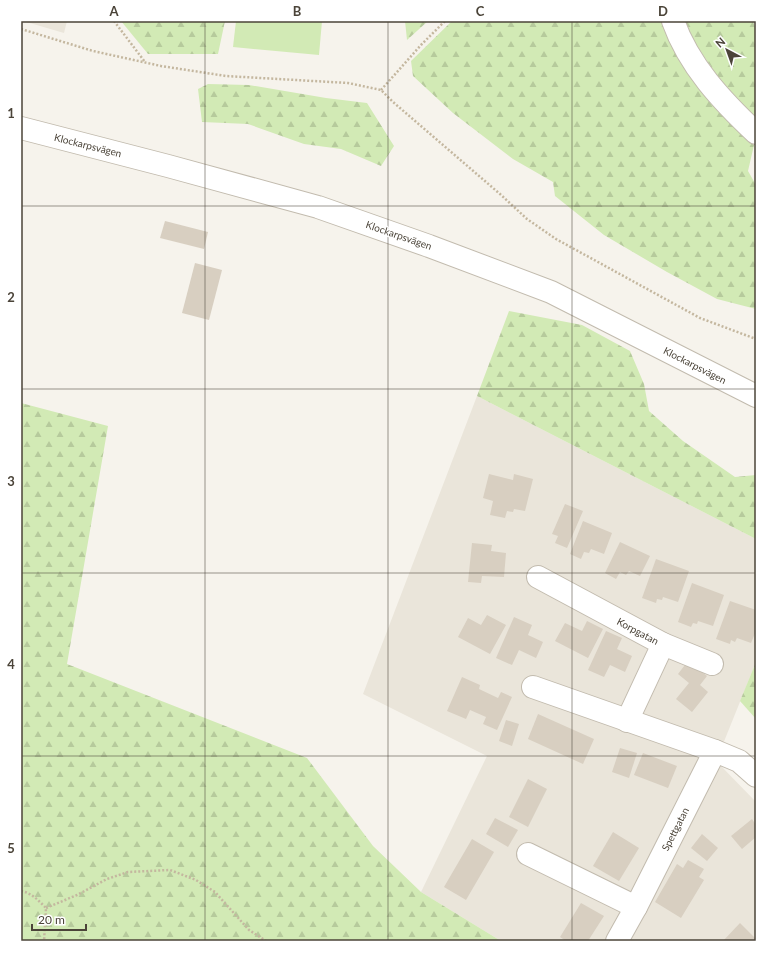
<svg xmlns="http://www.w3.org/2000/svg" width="777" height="962" viewBox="0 0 777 962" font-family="Lato,sans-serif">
  <defs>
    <pattern id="forest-firs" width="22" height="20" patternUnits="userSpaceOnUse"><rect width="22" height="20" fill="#d2eab5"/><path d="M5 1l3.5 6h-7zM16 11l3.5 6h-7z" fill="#b6ca9c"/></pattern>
  </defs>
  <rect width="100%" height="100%" fill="#f6f3ec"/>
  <g fill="#eae5da">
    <path d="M23 21H67L64 33Z"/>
    <path d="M477 396 756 539V662L723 744 722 767 756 802V941H501L421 892 487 756 363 694Z"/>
  </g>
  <path fill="#d2eab5" d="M236 21H322L319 55 233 47Z"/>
  <g fill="url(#forest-firs)">
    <path d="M121 21H225L218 54H148Z"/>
    <path d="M405 21H428L407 40Z"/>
    <path d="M452 21H665L742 134 754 145 748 171 756 185V309L717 299 667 272 604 235 555 196 553 182 513 159 453 113 413 76 411 61Z"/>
    <path d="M681 21H753L756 31V122L721 81 682 25Z"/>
    <path d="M208 84 249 85 326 98 367 103 394 146 381 166 341 149 304 144 248 124 202 122 198 89Z"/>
    <path d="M509 311 582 325 630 351 644 384 649 411 683 441 735 477 756 475V539L477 396Z"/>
    <path d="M21 403 108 426 67 664 307 758 373 846 421 892 501 941H21Z"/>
    <path d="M756 662V719L740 701Z"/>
  </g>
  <g fill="#d8cfc1">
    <path d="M165 221 208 232 204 249 160 238Z"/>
    <path d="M195 263 222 270 209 320 182 313Z"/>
    <path d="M489 474 513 480 514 474 533 479 525 511 514 509 513 512 507 511 505 518 490 515 493 501 483 498Z"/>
    <path d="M565 504 583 511 567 548 555 543 558 536 552 534Z"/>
    <path d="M583 521 612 533 604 554 591 549 589 553 584 552 581 559 570 554Z"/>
    <path d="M620 542 650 556 640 576 629 571 626 575 620 572 616 579 605 573Z"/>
    <path d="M472 543 492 545 491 551 506 553 504 577 482 576 481 583 468 582Z"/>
    <path d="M656 559 689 571 678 602 663 597 662 600 657 599 656 603 642 598Z"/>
    <path d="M692 583 724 595 713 626 698 621 697 624 693 623 691 627 678 622Z"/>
    <path d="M730 601 756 610V631L751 643 737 638 735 642 731 640 730 644 716 639Z"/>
    <path d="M487 615 506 625 490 654 458 637 468 618 481 625Z"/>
    <path d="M514 617 532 625 528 635 543 642 536 658 519 650 512 665 496 658Z"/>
    <path d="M587 621 603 629 588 658 555 641 565 623 582 631Z"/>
    <path d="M606 631 622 638 617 649 632 656 625 672 610 665 604 677 588 670Z"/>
    <path d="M688 661 707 676 700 685 708 692 692 712 676 699 689 683 678 674Z"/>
    <path d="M462 677 480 685 479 689 498 698 501 692 512 697 497 730 483 724 486 717 470 710 466 719 447 711Z"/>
    <path d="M538 714 594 739 583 764 528 739Z"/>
    <path d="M506 720 519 724 512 746 499 741Z"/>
    <path d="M620 748 637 753 629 778 612 772Z"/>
    <path d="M643 753 677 766 668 788 634 775Z"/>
    <path d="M528 779 547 789 528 827 509 817Z"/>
    <path d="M495 818 518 830 508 847 486 834Z"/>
    <path d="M752 819 756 825V837L742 849 731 836Z"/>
    <path d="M613 832 639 848 619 881 593 866Z"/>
    <path d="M702 834 718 848 707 861 691 848Z"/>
    <path d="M472 839 494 852 466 900 444 887Z"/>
    <path d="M688 860 704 869 699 877 704 880 681 918 655 902 677 864 683 868Z"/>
    <path d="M581 903 604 916 588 941H566L560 937Z"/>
    <path d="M740 923 756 939V941H723Z"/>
  </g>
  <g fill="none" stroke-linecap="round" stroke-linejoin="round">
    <defs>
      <g id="minor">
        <path d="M673 21C689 66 722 101 756 133"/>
        <path d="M21 128 168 166 318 207 429 246 551 292 756 396"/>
        <path d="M538 577 663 644 627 721"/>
        <path d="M663 644 712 664"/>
        <path d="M533 687 715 751 739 761 756 776"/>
        <path d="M528 854 636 907"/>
        <path d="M617 941 636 907 715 751"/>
      </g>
    </defs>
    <use href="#minor" stroke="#c2bbae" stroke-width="24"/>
    <g stroke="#c4b79f" stroke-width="2.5" stroke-dasharray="2 2" stroke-linecap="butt">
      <path d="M114 21 145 62"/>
      <path d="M21 29 93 51 161 66 226 76 348 83 381 90 393 102 500 194 527 219 556 239 700 318 756 339"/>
      <path d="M381 90 421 45 445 21"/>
      <path d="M21 891C32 893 39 901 46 908L44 941"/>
      <path d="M46 908 77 895 107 879 128 872 170 870 196 880 215 892 249 930 266 941"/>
    </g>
    <use href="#minor" stroke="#fff" stroke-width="22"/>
  </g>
  <path fill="none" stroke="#4b4439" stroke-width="1" stroke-opacity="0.55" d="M205 21V941M388 21V941M572 21V941M21 206H756M21 389H756M21 573H756M21 756H756"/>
  <g text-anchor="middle" stroke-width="3" stroke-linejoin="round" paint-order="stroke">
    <g font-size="10" fill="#4b4439" stroke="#fff">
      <text transform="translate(88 145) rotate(14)" y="4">Klockarpsvägen</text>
      <text transform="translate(399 235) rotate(19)" y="4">Klockarpsvägen</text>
      <text transform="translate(695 365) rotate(27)" y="4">Klockarpsvägen</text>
      <text transform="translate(638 631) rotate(28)" y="4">Korpgatan</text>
      <text transform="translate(675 829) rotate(-63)" y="4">Spettgatan</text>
    </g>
  </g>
  <rect width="777" height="962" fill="none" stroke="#ffffff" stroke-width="44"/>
  <g transform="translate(727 50) rotate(319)" stroke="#ffffff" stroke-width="3" paint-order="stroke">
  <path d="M0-3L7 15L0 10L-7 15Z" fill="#4b4439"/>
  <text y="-6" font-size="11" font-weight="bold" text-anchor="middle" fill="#4b4439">N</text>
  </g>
  <path d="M32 924v6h54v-6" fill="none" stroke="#4b4439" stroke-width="2"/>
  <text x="38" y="924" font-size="12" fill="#4b4439" stroke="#ffffff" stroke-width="3" paint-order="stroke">20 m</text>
  <rect x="22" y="22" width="733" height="918" fill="none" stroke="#4b4439" stroke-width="1.5"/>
  <g font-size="13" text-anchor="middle" font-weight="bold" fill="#4b4439">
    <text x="114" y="16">A</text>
    <text x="297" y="16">B</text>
    <text x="480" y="16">C</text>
    <text x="663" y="16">D</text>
    <text x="11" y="118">1</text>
    <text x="11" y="302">2</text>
    <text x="11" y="486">3</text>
    <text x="11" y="669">4</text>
    <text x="11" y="853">5</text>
  </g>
</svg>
